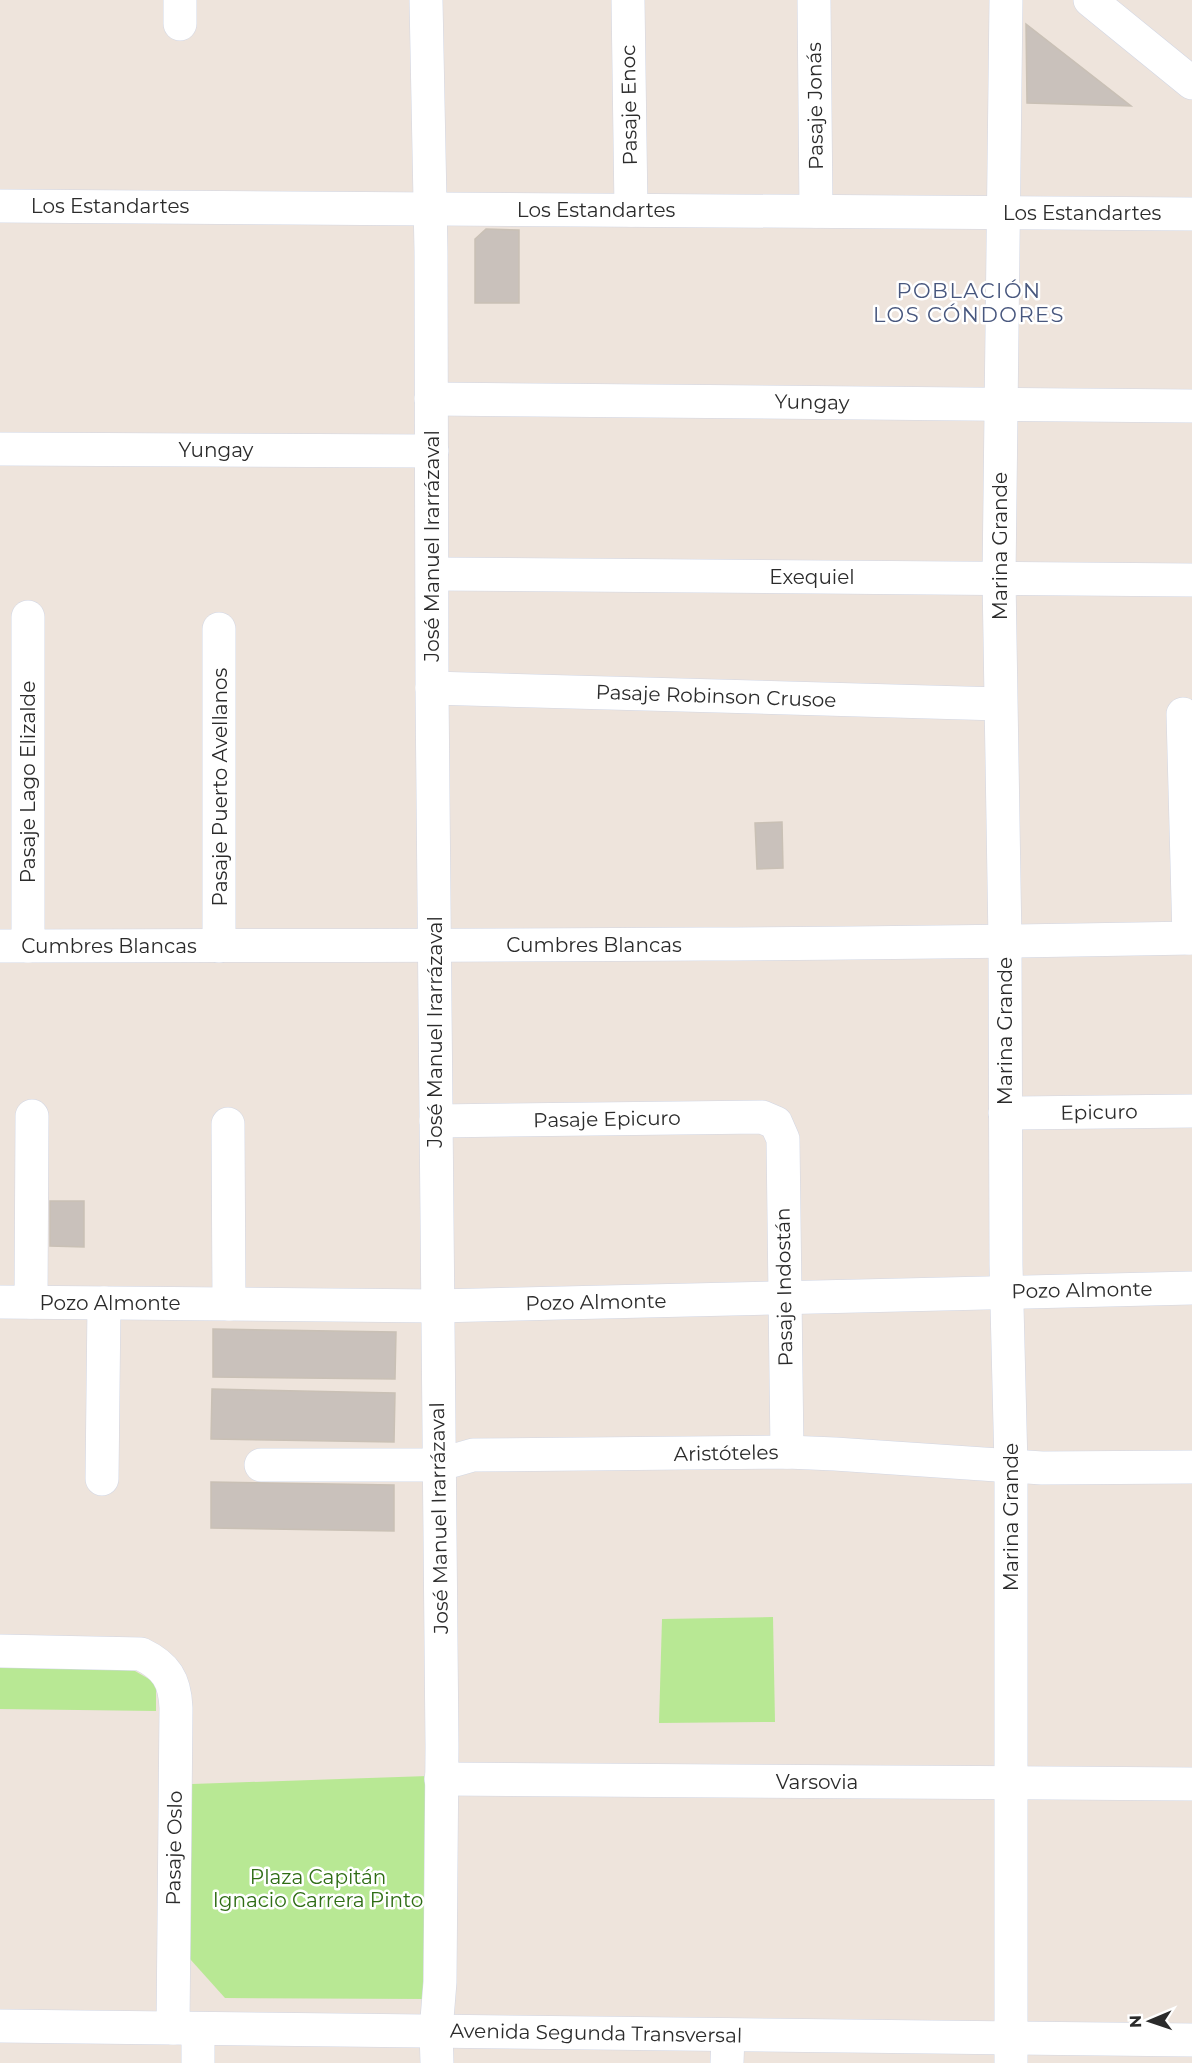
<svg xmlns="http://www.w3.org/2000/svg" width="1192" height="2063" viewBox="0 0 1192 2063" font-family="Montserrat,sans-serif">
  <rect width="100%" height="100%" fill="#eee4dc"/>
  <g fill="#b8e894">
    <path d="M773 1617 775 1722 659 1723 662 1619Z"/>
    <path d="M0 1667H128L156 1683V1711L0 1709Z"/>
    <path d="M428 1776 427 1999 225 1998 190 1959 192 1784Z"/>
  </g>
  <g fill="#c9c1bb" stroke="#c9c0b5" stroke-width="1.5">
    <path d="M1026 24 1131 106 1027 103Z"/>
    <path d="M486 229 519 230V303H475V239Z"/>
    <path d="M782 822 783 868 757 869 755 823Z"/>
    <path d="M50 1201H84V1247L50 1246Z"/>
    <path d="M213 1329 396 1332 395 1379 213 1377Z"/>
    <path d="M212 1389 395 1393 394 1442 211 1439Z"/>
    <path d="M211 1482 394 1485V1531L211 1528Z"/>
  </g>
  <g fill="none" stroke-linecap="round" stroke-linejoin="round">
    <defs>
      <g id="street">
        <path d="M180 0V24"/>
        <path d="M426 0 431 252 432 688 442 1747 440 1982 436 2031 437 2063"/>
        <path d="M628 0 631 210"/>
        <path d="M814 0 816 211"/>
        <path d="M1006 0 999 578 1005 942 1006 1265 1011 1466V2063"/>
        <path d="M0 206 1192 214"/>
        <path d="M431 399 1192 406"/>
        <path d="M0 449 432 451"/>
        <path d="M433 574 1192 580"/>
        <path d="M28 617V946"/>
        <path d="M219 629V946"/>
        <path d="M432 688 1000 704"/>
        <path d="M1183 714 1189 938"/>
        <path d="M0 946C397 945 795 946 1192 938"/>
        <path d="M1005 1113 1192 1111"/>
        <path d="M436 1121 762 1117 776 1123 783 1139 787 1452"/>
        <path d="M228 1124 229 1304"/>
        <path d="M0 1302 437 1306 1192 1288"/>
        <path d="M31 1302 32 1116"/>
        <path d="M261 1465H438L473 1455 787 1452 835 1454 1042 1468 1192 1467"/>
        <path d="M102 1479 104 1303"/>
        <path d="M0 1651 141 1654C166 1666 175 1680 176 1708L173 2028"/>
        <path d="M441 1779 1192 1784"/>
        <path d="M198 2029V2063"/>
        <path d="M727 2063 728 2035"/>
      </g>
      <g id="secondary">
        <path d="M1090 0 1192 83"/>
        <path d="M0 2026 1192 2040"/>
      </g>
    </defs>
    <use href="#street" stroke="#d1d6e4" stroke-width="34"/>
    <use href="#secondary" stroke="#d1d6e4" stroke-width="34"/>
    <use href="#street" stroke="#fff" stroke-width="33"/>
    <use href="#secondary" stroke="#fff" stroke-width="33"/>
  </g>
  <g text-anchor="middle" stroke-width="5" stroke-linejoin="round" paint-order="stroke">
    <g font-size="20" fill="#2b2b2b" stroke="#fff">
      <text transform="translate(629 105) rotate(-91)" y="7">Pasaje Enoc</text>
      <text transform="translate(815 106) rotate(-91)" y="7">Pasaje Jonás</text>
      <text x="110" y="213">Los Estandartes</text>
      <text x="596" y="217">Los Estandartes</text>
      <text x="1082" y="220">Los Estandartes</text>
      <text transform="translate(812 402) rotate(1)" y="7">Yungay</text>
      <text x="216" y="457">Yungay</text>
      <text transform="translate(432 546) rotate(-90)" y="7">José Manuel Irarrázaval</text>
      <text transform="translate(1000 546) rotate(-90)" y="7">Marina Grande</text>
      <text x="812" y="584">Exequiel</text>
      <text transform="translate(716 696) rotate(2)" y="7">Pasaje Robinson Crusoe</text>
      <text transform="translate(28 782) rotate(-90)" y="7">Pasaje Lago Elizalde</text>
      <text transform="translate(220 787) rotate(-90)" y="7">Pasaje Puerto Avellanos</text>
      <text x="594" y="952">Cumbres Blancas</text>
      <text x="109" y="953">Cumbres Blancas</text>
      <text transform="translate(1005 1031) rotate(-90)" y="7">Marina Grande</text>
      <text transform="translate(435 1032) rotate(-90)" y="7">José Manuel Irarrázaval</text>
      <text transform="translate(1099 1112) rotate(-1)" y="7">Epicuro</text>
      <text transform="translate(607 1119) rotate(-1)" y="7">Pasaje Epicuro</text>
      <text transform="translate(784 1287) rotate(-91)" y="7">Pasaje Indostán</text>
      <text transform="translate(1082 1290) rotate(-1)" y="7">Pozo Almonte</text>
      <text transform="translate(596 1302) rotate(-1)" y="7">Pozo Almonte</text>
      <text x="110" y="1310">Pozo Almonte</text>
      <text transform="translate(726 1453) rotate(-1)" y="7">Aristóteles</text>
      <text transform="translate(1011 1517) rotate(-90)" y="7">Marina Grande</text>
      <text transform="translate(439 1518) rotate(-91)" y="7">José Manuel Irarrázaval</text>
      <text x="817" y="1789">Varsovia</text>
      <text transform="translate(174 1848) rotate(-89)" y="7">Pasaje Oslo</text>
      <text transform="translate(596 2033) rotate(1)" y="7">Avenida Segunda Transversal</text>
    </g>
    <g font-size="20" fill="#2f6d15" stroke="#fff">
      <text x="318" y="1884">Plaza Capitán<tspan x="318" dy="23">Ignacio Carrera Pinto</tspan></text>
    </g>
    <g font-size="21" letter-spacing="1.5" fill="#48577e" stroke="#fff">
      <text x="969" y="298">POBLACIÓN<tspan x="969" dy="24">LOS CÓNDORES</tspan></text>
    </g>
  </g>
  <g transform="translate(1150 2021) rotate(268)" stroke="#ffffff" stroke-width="4.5" paint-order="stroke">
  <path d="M0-4.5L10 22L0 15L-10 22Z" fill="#2b2b2b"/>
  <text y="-9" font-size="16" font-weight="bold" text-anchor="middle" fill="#2b2b2b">N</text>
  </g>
</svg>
